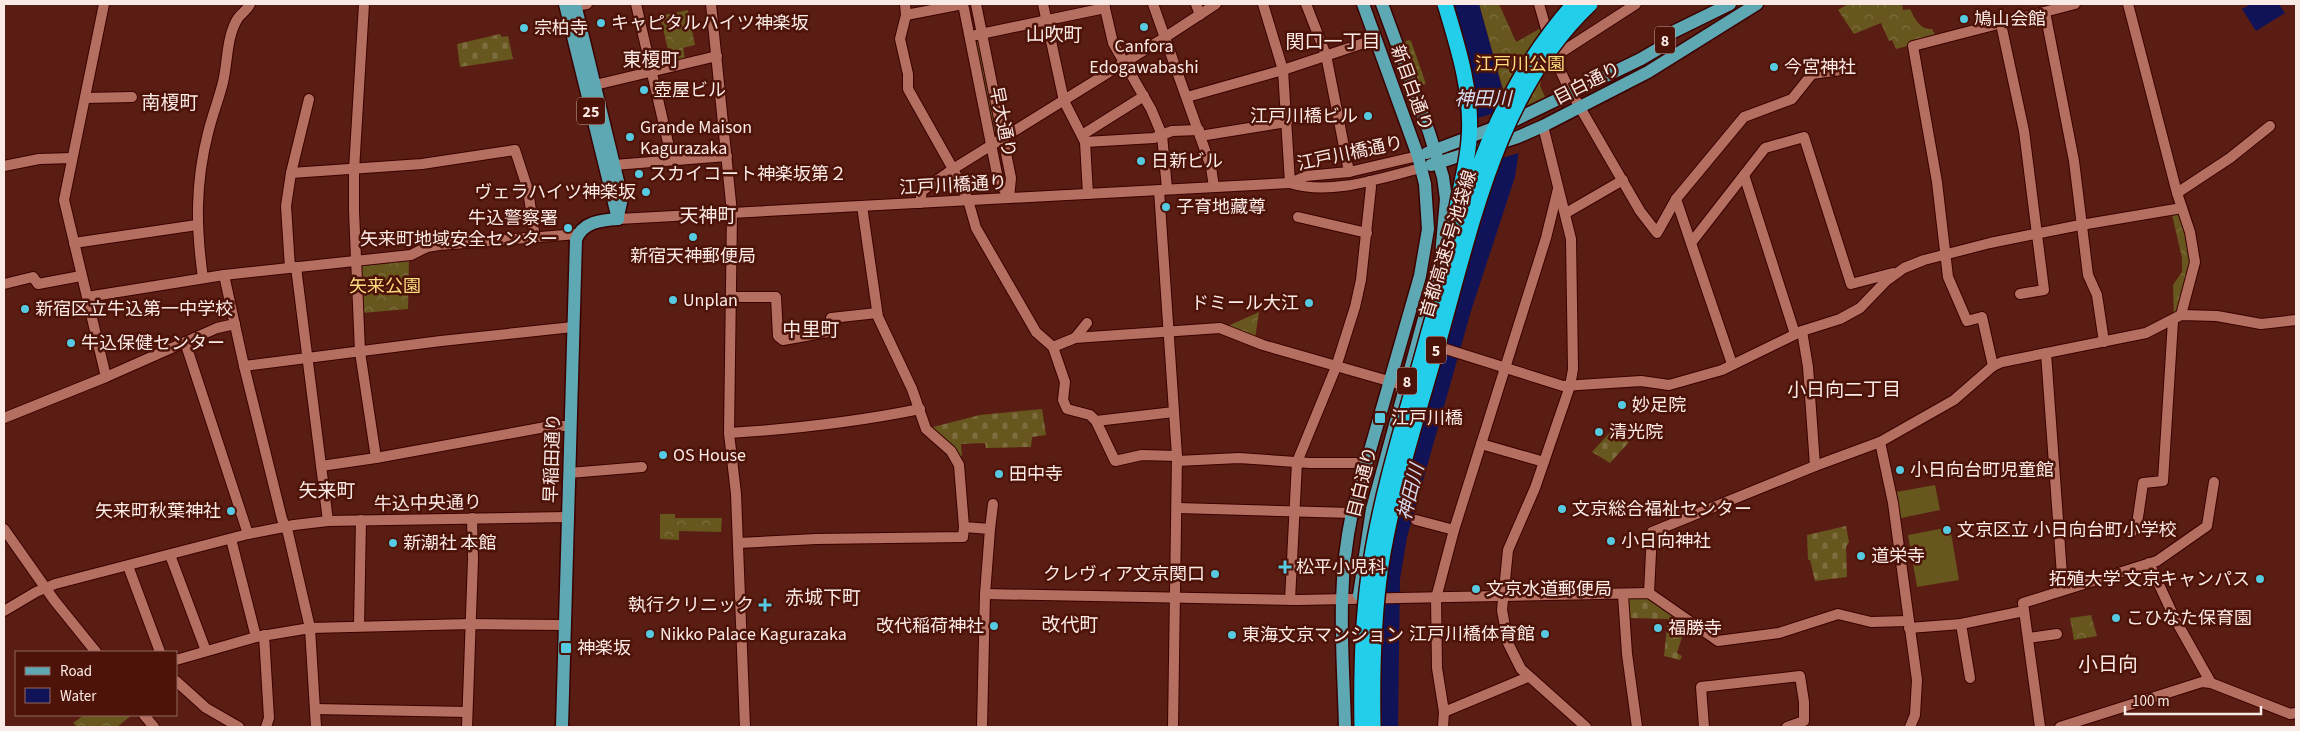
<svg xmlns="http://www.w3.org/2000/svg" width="2300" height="731" viewBox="0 0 2300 731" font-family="'Source Sans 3','Noto Sans JP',sans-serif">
  <defs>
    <pattern id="grass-dots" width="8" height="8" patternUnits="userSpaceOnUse" patternTransform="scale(1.25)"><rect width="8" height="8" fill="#67561e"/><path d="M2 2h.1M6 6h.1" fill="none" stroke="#7e6e3f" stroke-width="1.8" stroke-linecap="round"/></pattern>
    <pattern id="forest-crowns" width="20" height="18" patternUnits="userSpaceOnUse" patternTransform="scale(1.25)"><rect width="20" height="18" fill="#67561e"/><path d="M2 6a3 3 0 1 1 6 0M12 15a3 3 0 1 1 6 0" fill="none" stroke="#7e6e3f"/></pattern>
    <pattern id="cemetery-stones" width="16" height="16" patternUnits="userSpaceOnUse" patternTransform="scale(1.25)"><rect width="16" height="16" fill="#67561e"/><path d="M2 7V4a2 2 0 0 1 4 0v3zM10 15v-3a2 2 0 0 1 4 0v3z" fill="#7e6e3f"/></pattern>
  </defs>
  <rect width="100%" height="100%" fill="#591d13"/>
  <g fill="url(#grass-dots)">
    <path d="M1409 40 1411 41 1426 84 1419 86 1404 42Z"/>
    <path d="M978 41 997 131 995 132 993 130 975 43Z"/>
  </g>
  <g fill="url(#forest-crowns)">
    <path d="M1479 4H1499L1516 42 1541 28 1546 46 1540 86 1545 97 1510 114Z"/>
    <path d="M1848 4H1902L1903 10 1910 9C1915 19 1920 30 1932 29L1937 38 1896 49 1892 40 1889 41 1881 23 1854 34 1838 10Z"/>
    <path d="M688 10 695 45 683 48 685 58 671 62 660 16Z"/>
    <path d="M2182 208 2195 262 2174 320 2173 285 2182 272V258L2171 210Z"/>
    <path d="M409 259 408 309 362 313V263Z"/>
    <path d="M1259 312 1255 339 1228 326Z"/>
    <path d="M660 514H675V518H722L721 532 679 531V540L660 539Z"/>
    <path d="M2091 615 2097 636 2074 640 2070 618Z"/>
    <path d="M84 715H132L117 727H77L73 723Z"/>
  </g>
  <g fill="url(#cemetery-stones)">
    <path d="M500 34 502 37 508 36 513 59 460 67 457 44Z"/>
    <path d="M1042 409 1046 435 1032 437 1031 447 986 448 985 443 961 444 962 456 959 457 937 435 933 427 980 415Z"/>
    <path d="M1615 427 1629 442 1610 463 1592 452Z"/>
    <path d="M1846 526 1849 542 1846 547 1847 577 1815 581 1810 560H1808L1807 535Z"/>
    <path d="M1626 598H1651L1686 624 1677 653 1682 656 1680 660 1664 656 1668 619 1628 618Z"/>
  </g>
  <g fill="#67561e">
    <path d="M1935 485 1940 510 1901 518 1896 492Z"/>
    <path d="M1950 527 1959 580 1917 587 1908 535Z"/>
  </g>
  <g fill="#111358">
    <path d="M1441 4H1479L1513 128 1520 144 1515 177 1471 311 1407 537 1400 579 1398 727H1369L1371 611 1477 156 1474 122 1460 113 1456 65Z"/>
    <path d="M2251 4H2279L2285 13 2256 31 2242 9Z"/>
  </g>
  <path fill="#591d13" d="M1509 109 1520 144 1519 153 1476 166 1471 120Z"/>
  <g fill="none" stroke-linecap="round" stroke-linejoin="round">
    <defs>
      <g id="minor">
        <path d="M104 4 64 200 106 377"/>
        <path d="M364 4 354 170V211L360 352 376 458"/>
        <path d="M636 4 672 160"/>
        <path d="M711 4 732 213 729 433 736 494 745 727"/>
        <path d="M905 4 906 15 900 39 908 74V89L953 169 922 191 920 203"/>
        <path d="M963 4 998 179 1009 198"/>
        <path d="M976 4 1011 178 1009 198"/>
        <path d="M1043 4 1064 101 1085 142 1088 194"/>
        <path d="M1104 4 1113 43 1151 109 1162 135 1167 189"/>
        <path d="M1153 4 1211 167 1214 187"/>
        <path d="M1196 4 1200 15"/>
        <path d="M1263 4 1283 70 1290 183"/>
        <path d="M1306 4 1326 55 1349 172"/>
        <path d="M1539 4 1554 57 1567 85 1640 211 1657 233 1676 199"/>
        <path d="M2128 4 2177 193 2190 232 2195 262 2181 315"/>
        <path d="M575 6 587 4"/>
        <path d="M2045 12 2074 161 2088 275 2097 295 2104 342"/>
        <path d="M906 15 963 4"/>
        <path d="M2001 24 2024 131 2044 290 2020 294"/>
        <path d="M976 35 1105 8"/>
        <path d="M1554 57 1636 4"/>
        <path d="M595 85 717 56"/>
        <path d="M1187 97 1283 70 1376 39"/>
        <path d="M85 98 132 97"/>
        <path d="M1543 126 1571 239 1573 369 1570 386 1535 488 1508 550 1502 610 1508 643 1521 669 1586 727"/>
        <path d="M1082 135 1144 96"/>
        <path d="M1200 136 1287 122"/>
        <path d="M1085 142 1154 138 1172 131 1199 130"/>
        <path d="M614 165 727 156"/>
        <path d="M4 166 39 159 72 158"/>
        <path d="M291 173 422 164 515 150 528 190 535 238"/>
        <path d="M1744 175 1795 334"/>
        <path d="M1290 183C1330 196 1381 178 1421 168"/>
        <path d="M1159 190 1177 456 1173 727"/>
        <path d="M2177 193 2230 158 2270 126"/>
        <path d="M862 206 878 317 912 389 926 429 951 451 959 465 964 527 990 529 985 594 982 727"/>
        <path d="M1566 213 1623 180"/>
        <path d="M1298 217 1367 233"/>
        <path d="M618 219 1290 183 1306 176 1349 172 1418 156"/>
        <path d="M74 243 197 225"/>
        <path d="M1691 243 1765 148 1804 137 1851 284 1893 273"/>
        <path d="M296 267 328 521"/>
        <path d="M290 268 286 206 291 173 309 99"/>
        <path d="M224 275 244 366 282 519 288 533 310 628 316 727"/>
        <path d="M203 278C196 228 195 184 208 133 212 116 219 99 223 82 228 62 226 37 238 18 242 13 247 10 250 4"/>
        <path d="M4 284 33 277 38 284 81 276"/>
        <path d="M87 297 224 275 411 255 427 247 439 245 578 234"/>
        <path d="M732 297H776L778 336 783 340 828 332 832 327 831 318 877 313"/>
        <path d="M1802 331 1808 367 1815 466"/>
        <path d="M1075 338 1087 323"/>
        <path d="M185 342 248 534"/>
        <path d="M1433 345 1563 386 1641 381 1669 385 1722 370 1802 331 1840 319 1860 308 1886 281 1904 268 1924 260 1990 243 2075 226 2182 208"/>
        <path d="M1053 347 1075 338 1089 337 1220 328 1263 345 1406 386"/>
        <path d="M2046 353 2063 589"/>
        <path d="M1732 364 1676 199 1744 117 1792 99 1812 74 1841 70"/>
        <path d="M244 366 441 341 573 327"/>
        <path d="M1993 366 1982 317 1967 321 1948 277 1937 182 1913 46 2075 4"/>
        <path d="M4 418 106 377 217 328 235 324"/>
        <path d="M1096 421 1174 412"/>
        <path d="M729 433C794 429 856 422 920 409"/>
        <path d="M1880 442 1893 503 1917 680 1915 715 1910 727"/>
        <path d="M1481 444 1544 462"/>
        <path d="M1177 456 1142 455 1115 461 1096 421 1090 415 1067 409 1063 400 1065 382 1053 347 1036 332 976 228 968 200 953 169 1164 38 1216 4"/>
        <path d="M1177 461 1239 458 1310 463H1367"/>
        <path d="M321 466 376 458 551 426H570"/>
        <path d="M569 473 642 467"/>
        <path d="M1178 508 1352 513"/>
        <path d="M1416 520 1454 530"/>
        <path d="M4 529 54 600 96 652"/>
        <path d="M990 529 993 504"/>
        <path d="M2131 533 2137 524 2143 483 2163 481 2173 321"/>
        <path d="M231 539 256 637"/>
        <path d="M738 543 816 539 963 537 964 527"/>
        <path d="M170 555 206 651"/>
        <path d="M2149 563 2175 619 2211 683"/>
        <path d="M128 566 160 652"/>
        <path d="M1649 593 1652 532 1815 466 1880 442 1954 400 1993 366 2002 362 2146 333 2181 315 2217 316 2261 324 2296 320"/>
        <path d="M985 594 1298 600 1649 593 1718 641 1779 633 1838 614 1871 622 1908 621"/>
        <path d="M1623 595 1627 654 1637 727"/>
        <path d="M1290 600 1297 462 1336 367 1355 307 1361 280 1371 187 1370 181"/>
        <path d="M4 611 36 592 55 584 248 534 294 525 328 521 567 517"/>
        <path d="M1961 624 1970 678"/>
        <path d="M359 626 361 520"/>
        <path d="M1909 628 1961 624 2024 611"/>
        <path d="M264 635 269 718 266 727"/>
        <path d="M2028 638 2057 634"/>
        <path d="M176 660 256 637 310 628 471 624 564 625"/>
        <path d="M176 681 206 708 239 727"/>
        <path d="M315 709 467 712"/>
        <path d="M1444 712 1528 677"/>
        <path d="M144 715 154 727"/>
        <path d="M467 727 473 559 472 518"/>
        <path d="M1443 727 1444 712 1437 668 1436 598 1454 530 1546 238 1558 189"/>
        <path d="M1704 727 1701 687 1800 676 1804 702V721L1787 727"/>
        <path d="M2040 727 2023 603 2157 561 2207 526 2214 482"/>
        <path d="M2060 727 2202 682 2211 683 2290 714 2296 713"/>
      </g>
      <g id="major">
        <path d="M565 4 618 219"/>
        <path d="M575 4 622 198 618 216"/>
        <path d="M1513 121 1641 59 1658 49 1671 33 1730 4"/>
        <path d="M1427 153 1475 135"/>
        <path d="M1431 165 1518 137 1543 126 1648 72 1757 4"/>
        <path d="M1359 595 1372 509 1441 256 1446 199 1443 177 1429 132 1382 4"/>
        <path d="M562 727 576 240C582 222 601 220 618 219"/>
        <path d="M1345 727C1343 651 1336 589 1352 513L1420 276 1428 229 1425 184 1418 156 1363 4"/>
      </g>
    </defs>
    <use href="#minor" stroke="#3b0100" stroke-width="12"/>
    <use href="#major" stroke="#3b0100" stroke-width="15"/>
    <use href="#minor" stroke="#b46f61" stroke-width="10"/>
    <use href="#major" stroke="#5da8b3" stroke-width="12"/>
    <defs>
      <path id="major-bridge" d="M1475 135 1501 125"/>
      <g id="highway-bridge">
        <path d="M1445 4C1458 47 1473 94 1469 140 1467 165 1460 188 1456 213"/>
        <path d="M1362 727C1361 673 1362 616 1371 562 1383 485 1408 410 1428 335 1463 212 1487 102 1574 4"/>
        <path d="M1373 727C1372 674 1373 618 1381 565 1394 484 1421 405 1443 326 1474 214 1502 87 1590 4"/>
      </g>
    </defs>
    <use href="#major-bridge" stroke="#3b0100" stroke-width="15" stroke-linecap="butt"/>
    <use href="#highway-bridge" stroke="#3b0100" stroke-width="18" stroke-linecap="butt"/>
    <use href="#major-bridge" stroke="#5da8b3" stroke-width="12"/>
    <use href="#highway-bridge" stroke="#23ceea" stroke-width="15"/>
  </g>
  <g fill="#55cae0" stroke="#4d1208" stroke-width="2">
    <circle cx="1964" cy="19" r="5"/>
    <circle cx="601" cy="23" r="5"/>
    <circle cx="1144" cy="27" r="5"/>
    <circle cx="524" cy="28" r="5"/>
    <circle cx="1774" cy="67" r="5"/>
    <circle cx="644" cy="90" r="5"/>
    <circle cx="1368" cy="116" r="5"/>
    <circle cx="630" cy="137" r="5"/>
    <circle cx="1141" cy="161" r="5"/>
    <circle cx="639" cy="174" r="5"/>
    <circle cx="646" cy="192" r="5"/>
    <circle cx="1166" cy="207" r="5"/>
    <circle cx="568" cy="228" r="5"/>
    <circle cx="693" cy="237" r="5"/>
    <circle cx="673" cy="300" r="5"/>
    <circle cx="1309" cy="303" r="5"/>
    <circle cx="25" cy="309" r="5"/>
    <circle cx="71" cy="343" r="5"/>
    <circle cx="1622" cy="405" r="5"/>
    <rect x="1374" y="412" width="12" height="12" rx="2.5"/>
    <circle cx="1599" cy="432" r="5"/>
    <circle cx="663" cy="455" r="5"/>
    <circle cx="1900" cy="470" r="5"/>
    <circle cx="999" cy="474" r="5"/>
    <circle cx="1562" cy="509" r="5"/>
    <circle cx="231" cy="511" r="5"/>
    <circle cx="1947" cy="530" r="5"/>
    <circle cx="1611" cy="541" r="5"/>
    <circle cx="393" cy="543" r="5"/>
    <circle cx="1861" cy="556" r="5"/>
    <path d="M1282.5 559.5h5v5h5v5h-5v5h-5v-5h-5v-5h5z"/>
    <circle cx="1215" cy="574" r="5"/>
    <circle cx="2260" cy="579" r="5"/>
    <circle cx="1476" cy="589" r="5"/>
    <path d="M762.5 597.5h5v5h5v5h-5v5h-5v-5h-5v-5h5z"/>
    <circle cx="2116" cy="618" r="5"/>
    <circle cx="994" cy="626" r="5"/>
    <circle cx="1658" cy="628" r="5"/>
    <circle cx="650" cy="634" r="5"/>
    <circle cx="1545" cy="634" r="5"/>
    <circle cx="1232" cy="635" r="5"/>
    <rect x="560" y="642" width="12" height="12" rx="2.5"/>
  </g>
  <g text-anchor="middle" stroke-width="5" stroke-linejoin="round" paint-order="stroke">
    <g fill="#4d1208" stroke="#c6a9a3" stroke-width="1">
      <rect x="1655" y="26.5" width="20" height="27" rx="4"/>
      <rect x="577" y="97.5" width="28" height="27" rx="4"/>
      <rect x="1426" y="336.5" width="20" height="27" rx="4"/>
      <rect x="1397" y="367.5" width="20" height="27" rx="4"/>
    </g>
    <g font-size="16" font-weight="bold" fill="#faeae6">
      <text x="1665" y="46">8</text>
      <text x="591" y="117">25</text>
      <text x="1436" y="356">5</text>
      <text x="1407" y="387">8</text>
    </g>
    <g font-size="18" fill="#faeae6" stroke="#4d1208" text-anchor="start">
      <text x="1974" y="25">鳩山会館</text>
      <text x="611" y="29">キャピタルハイツ神楽坂</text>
      <text x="534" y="34">宗柏寺</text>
      <text x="1144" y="52" text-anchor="middle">Canfora<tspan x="1144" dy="21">Edogawabashi</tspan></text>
      <text x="1784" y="73">今宮神社</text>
      <text x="654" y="96">壺屋ビル</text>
      <text x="1358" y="122" text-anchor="end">江戸川橋ビル</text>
      <text x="640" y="133">Grande Maison<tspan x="640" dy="21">Kagurazaka</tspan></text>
      <text x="1151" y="167">日新ビル</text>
      <text x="649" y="180">スカイコート神楽坂第２</text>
      <text x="636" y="198" text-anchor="end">ヴェラハイツ神楽坂</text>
      <text x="1176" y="213">子育地藏尊</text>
      <text x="558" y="224" text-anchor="end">牛込警察署<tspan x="558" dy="21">矢来町地域安全センター</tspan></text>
      <text x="693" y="262" text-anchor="middle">新宿天神郵便局</text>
      <text x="683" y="306">Unplan</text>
      <text x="1299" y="309" text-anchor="end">ドミール大江</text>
      <text x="35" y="315">新宿区立牛込第一中学校</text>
      <text x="81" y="349">牛込保健センター</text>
      <text x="1632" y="411">妙足院</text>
      <text x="1391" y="424">江戸川橋</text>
      <text x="1609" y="438">清光院</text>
      <text x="673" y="461">OS House</text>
      <text x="1910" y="476">小日向台町児童館</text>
      <text x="1009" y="480">田中寺</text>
      <text x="1572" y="515">文京総合福祉センター</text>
      <text x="221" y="517" text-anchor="end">矢来町秋葉神社</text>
      <text x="1957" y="536">文京区立 小日向台町小学校</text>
      <text x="1621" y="547">小日向神社</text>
      <text x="403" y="549">新潮社 本館</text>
      <text x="1871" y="562">道栄寺</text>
      <text x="1296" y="573">松平小児科</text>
      <text x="1205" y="580" text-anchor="end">クレヴィア文京関口</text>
      <text x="2250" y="585" text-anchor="end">拓殖大学 文京キャンパス</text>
      <text x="1486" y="595">文京水道郵便局</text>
      <text x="754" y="611" text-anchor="end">執行クリニック</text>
      <text x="2126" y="624">こひなた保育園</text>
      <text x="984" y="632" text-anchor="end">改代稲荷神社</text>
      <text x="1668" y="634">福勝寺</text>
      <text x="660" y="640">Nikko Palace Kagurazaka</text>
      <text x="1535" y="640" text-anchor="end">江戸川橋体育館</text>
      <text x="1242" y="641">東海文京マンション</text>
      <text x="577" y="654">神楽坂</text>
    </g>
    <g font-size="18" fill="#fcdd7f" stroke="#4d1208">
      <text x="1520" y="70">江戸川公園</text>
      <text x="385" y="292">矢来公園</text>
    </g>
    <g font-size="18" fill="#faeae6" stroke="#4d1208">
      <text transform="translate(1587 83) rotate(-27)" y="6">目白通り</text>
      <text transform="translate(1412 88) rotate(70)" y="6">新目白通り</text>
      <text transform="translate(1003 122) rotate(79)" y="6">早大通り</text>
      <text transform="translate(1350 153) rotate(-12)" y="6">江戸川橋通り</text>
      <text transform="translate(953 185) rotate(-3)" y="6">江戸川橋通り</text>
      <text transform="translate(1448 244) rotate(-73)" y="6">首都高速5号池袋線</text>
      <text transform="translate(552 458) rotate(-88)" y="6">早稲田通り</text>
      <text transform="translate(1362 482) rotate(-76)" y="6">目白通り</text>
      <text transform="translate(428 503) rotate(-1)" y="6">牛込中央通り</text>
    </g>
    <g font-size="19" fill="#faeae6" stroke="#4d1208">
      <text x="1054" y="41">山吹町</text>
      <text x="1333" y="48">関口一丁目</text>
      <text x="651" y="66">東榎町</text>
      <text x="170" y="109">南榎町</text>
      <text x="708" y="222">天神町</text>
      <text x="811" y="336">中里町</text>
      <text x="1844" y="396">小日向二丁目</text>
      <text x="327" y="497">矢来町</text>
      <text x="823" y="604">赤城下町</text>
      <text x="1070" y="631">改代町</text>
    </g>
    <g font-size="19" font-style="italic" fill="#d6dcf1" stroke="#4d1208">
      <text x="1483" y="105">神田川</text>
      <text transform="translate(1410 492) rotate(-76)" y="7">神田川</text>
    </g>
    <g font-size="20" fill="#faeae6" stroke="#4d1208">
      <text x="2108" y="671">小日向</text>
    </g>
  </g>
  <rect width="2300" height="731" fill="none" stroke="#faeae6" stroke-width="10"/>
  <rect x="15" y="651" width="162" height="65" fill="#4d1208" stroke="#926861"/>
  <rect x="25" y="667" width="25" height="8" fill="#5da8b3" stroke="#926861"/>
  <text x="60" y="676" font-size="15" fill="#faeae6">Road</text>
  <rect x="25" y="688" width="25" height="15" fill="#111358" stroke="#926861"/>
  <text x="60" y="701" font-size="15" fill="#faeae6">Water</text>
  <path d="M2125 706v8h136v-8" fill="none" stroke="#faeae6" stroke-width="2.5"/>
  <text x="2132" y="706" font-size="15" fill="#faeae6" stroke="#4d1208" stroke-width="4" paint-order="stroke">100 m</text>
</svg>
